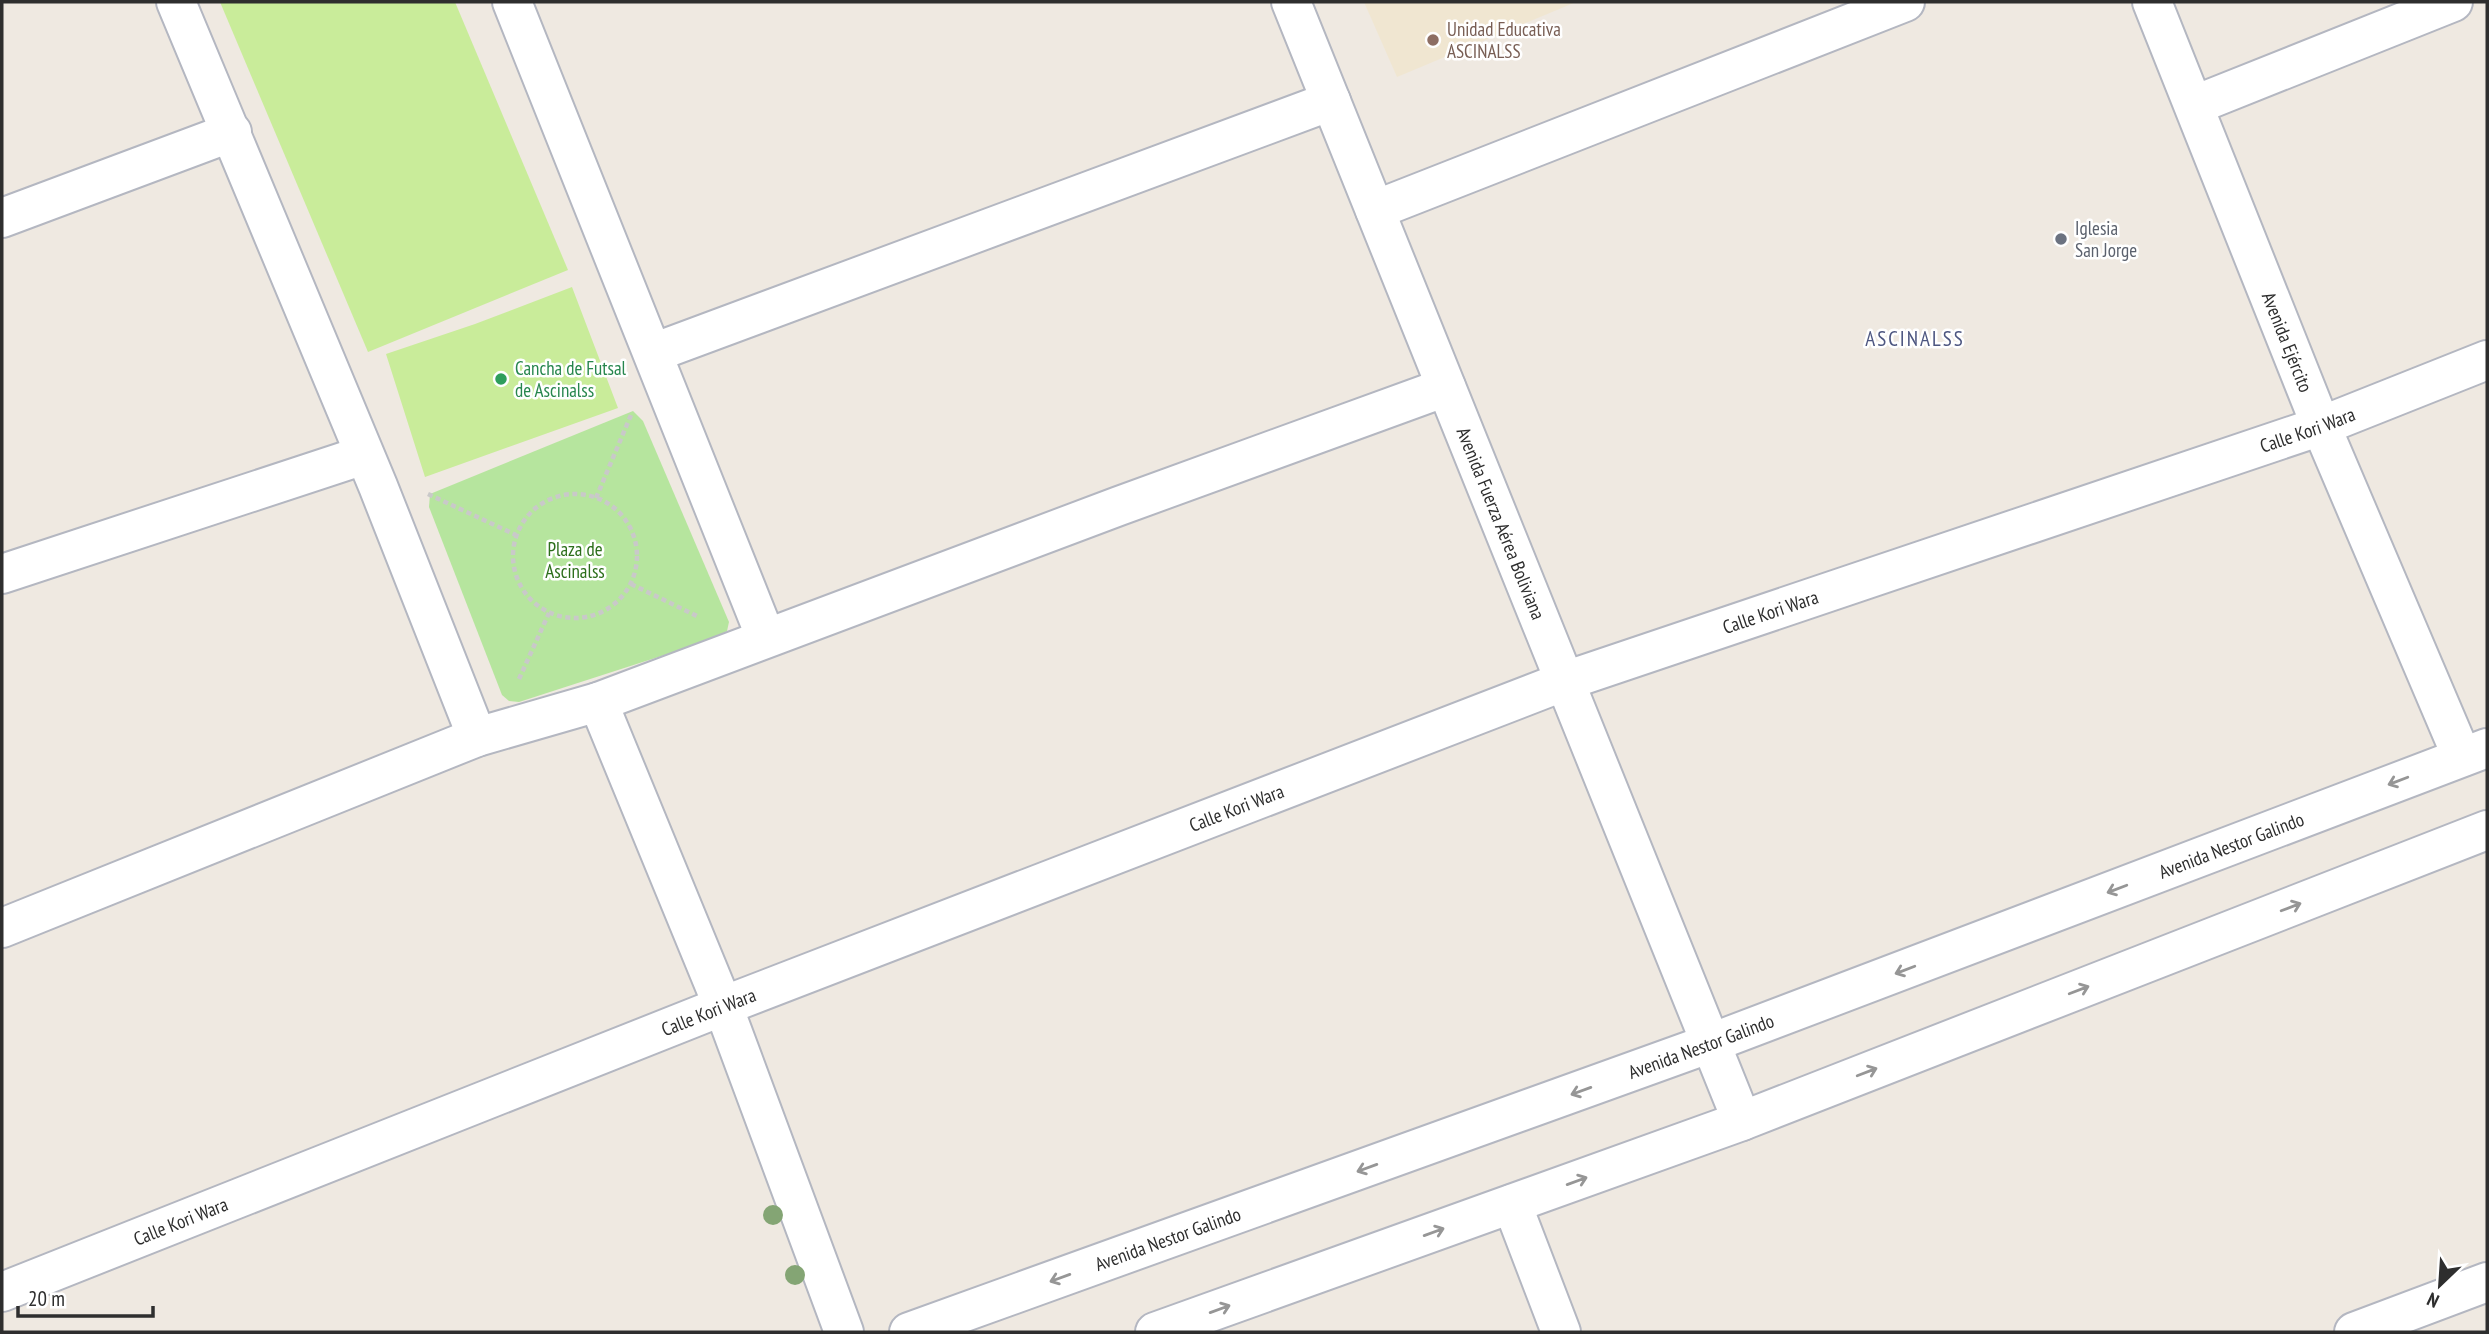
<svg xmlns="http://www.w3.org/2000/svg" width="2489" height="1334" viewBox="0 0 2489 1334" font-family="'PT Sans Narrow',sans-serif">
  <rect width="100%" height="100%" fill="#efe9e1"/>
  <path fill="#f0e6d1" d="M1364 2H1576L1397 77Z"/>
  <path fill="#b6e59e" d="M633 411 643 421 729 622 727 631 714 639 519 702 509 701 502 695 429 507 430 494Z"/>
  <g fill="#c9ec9a">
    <path d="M220 2H455L568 270 368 352Z"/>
    <path d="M572 287 618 408 425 477 386 354 475 324Z"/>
  </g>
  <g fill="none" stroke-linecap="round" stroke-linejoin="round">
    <defs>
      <g id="street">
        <path d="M176 2 378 486 477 737"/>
        <path d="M512 2 766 638"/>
        <path id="s1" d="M1291 2 1742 1121"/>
        <path id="s2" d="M2152 2 2321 426 2462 757"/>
        <path d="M2195 105 2453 2"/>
        <path d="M1375 210 1905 2"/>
        <path d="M2 218 232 132"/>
        <path d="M653 353 1331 101"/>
        <path d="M2 574 364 455"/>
        <path d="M598 702 723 1006 844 1332"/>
        <path d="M2 928 477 737 598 702 1119 506 1446 387"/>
        <path d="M1512 1204 1561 1332"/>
        <path id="s3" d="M2 1292 723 1006 1565 681 2321 426 2487 360"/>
        <path d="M2354 1332 2487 1282"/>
      </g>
      <g id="secondary">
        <path id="s4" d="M909 1332 1711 1043 2487 748"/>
        <path d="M1155 1332 1742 1121 2487 830"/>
      </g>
    </defs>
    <use href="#street" stroke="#b4b7c1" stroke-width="42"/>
    <use href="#secondary" stroke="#b4b7c1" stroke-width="42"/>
    <g stroke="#c9c9c9" stroke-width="4.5" stroke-dasharray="5 3.5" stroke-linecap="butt">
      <circle cx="575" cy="556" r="62"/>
      <path d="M428 494 516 535"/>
      <path d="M596 498 631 415"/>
      <path d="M631 584 699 617"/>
      <path d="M519 679 549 613"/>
    </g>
    <use href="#street" stroke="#fff" stroke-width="38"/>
    <use href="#secondary" stroke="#fff" stroke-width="38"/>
  </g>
  <g fill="#84a574">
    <circle cx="773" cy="1215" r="10"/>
    <circle cx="795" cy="1275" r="10"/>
  </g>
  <defs><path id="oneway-shaft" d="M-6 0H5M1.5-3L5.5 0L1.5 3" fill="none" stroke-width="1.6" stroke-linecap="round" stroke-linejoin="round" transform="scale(1.75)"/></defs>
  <g stroke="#969696">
    <use href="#oneway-shaft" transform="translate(2398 781) rotate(159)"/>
    <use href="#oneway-shaft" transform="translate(2117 889) rotate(159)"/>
    <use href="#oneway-shaft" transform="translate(2291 907) rotate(-21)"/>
    <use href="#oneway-shaft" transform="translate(1905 970) rotate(159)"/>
    <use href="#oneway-shaft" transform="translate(2079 990) rotate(-21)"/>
    <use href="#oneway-shaft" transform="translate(1867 1072) rotate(-21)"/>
    <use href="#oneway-shaft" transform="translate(1581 1091) rotate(160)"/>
    <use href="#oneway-shaft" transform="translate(1367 1168) rotate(160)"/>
    <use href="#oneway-shaft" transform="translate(1577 1181) rotate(-20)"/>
    <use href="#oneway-shaft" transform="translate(1434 1232) rotate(-20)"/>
    <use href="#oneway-shaft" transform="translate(1060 1278) rotate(160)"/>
    <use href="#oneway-shaft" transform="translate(1220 1309) rotate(-20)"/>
  </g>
  <circle fill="#8d6e63" stroke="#fff" stroke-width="2.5" cx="1433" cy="40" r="7"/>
  <circle fill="#6b7280" stroke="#fff" stroke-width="2.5" cx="2061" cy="239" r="7"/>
  <circle fill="#2e9e5b" stroke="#fff" stroke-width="2.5" cx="501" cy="379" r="7"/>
  <g text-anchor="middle" stroke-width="5" stroke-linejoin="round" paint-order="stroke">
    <g font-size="19" fill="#785e54" stroke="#fff" text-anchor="start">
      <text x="1447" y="36">Unidad Educativa<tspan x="1447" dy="22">ASCINALSS</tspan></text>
    </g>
    <g font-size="19" fill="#5b616d" stroke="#fff" text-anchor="start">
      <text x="2075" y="235">Iglesia<tspan x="2075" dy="22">San Jorge</tspan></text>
    </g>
    <g font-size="19" fill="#2e2e2e" stroke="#fff">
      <text dy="7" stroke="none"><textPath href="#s2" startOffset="366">Avenida Ejército</textPath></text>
      <text dy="7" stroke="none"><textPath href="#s3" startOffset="2462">Calle Kori Wara</textPath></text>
      <text dy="7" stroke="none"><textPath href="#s1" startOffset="562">Avenida Fuerza Aérea Boliviana</textPath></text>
      <text dy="7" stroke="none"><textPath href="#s3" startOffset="1895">Calle Kori Wara</textPath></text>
      <text dy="7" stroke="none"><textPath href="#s3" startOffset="1326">Calle Kori Wara</textPath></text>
      <text dy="7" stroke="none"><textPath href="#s4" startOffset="1409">Avenida Nestor Galindo</textPath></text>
      <text dy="7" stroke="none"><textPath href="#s3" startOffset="760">Calle Kori Wara</textPath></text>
      <text dy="7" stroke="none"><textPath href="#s4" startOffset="842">Avenida Nestor Galindo</textPath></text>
      <text dy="7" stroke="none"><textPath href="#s3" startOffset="192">Calle Kori Wara</textPath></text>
      <text dy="7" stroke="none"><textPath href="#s4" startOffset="275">Avenida Nestor Galindo</textPath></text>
    </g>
    <g font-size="19" fill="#27864d" stroke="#fff" text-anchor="start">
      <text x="515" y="375">Cancha de Futsal<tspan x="515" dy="22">de Ascinalss</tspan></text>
    </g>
    <g font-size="19" fill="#2c6e1b" stroke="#fff">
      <text x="575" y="556">Plaza de<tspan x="575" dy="22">Ascinalss</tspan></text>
    </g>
    <g font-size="21" letter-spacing="2" fill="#4d5680" stroke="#fff">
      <text x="1915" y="346">ASCINALSS</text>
    </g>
  </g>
  <rect width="2489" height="1334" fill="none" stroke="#2e2e2e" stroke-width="7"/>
  <g transform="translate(2440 1285) rotate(205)" stroke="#ffffff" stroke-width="5" paint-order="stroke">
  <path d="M0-5L12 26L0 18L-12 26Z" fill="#2e2e2e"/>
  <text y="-10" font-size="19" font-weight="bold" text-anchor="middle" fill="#2e2e2e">N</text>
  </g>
  <path d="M18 1306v10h135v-10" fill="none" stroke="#2e2e2e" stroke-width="3.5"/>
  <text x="28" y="1306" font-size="21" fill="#2e2e2e" stroke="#ffffff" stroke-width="5" paint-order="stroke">20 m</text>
</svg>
